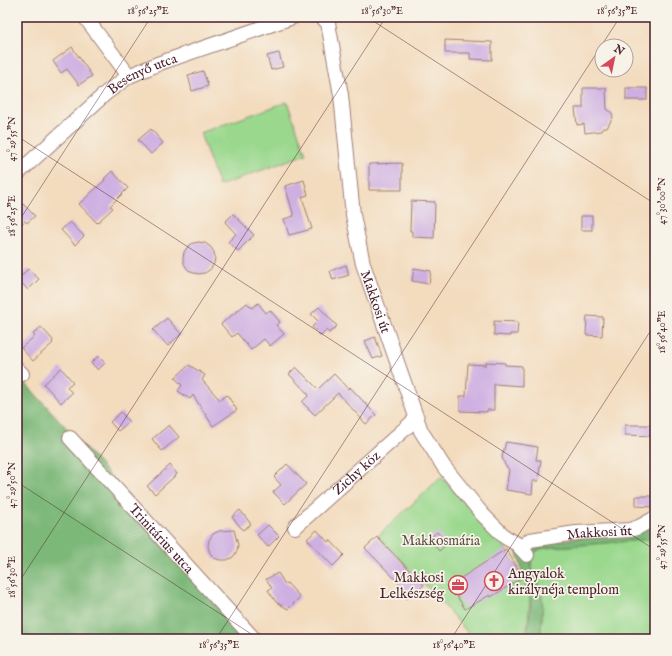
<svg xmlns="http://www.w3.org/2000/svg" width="672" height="656" viewBox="0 0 672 656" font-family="'IM FELL English',serif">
  <rect width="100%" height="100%" fill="#f7f3e8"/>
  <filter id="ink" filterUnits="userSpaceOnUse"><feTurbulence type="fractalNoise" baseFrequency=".025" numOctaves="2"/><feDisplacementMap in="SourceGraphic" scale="8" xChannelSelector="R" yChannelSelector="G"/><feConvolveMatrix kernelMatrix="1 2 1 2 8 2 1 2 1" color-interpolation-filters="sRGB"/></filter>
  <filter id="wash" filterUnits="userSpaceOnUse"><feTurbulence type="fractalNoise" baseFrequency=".012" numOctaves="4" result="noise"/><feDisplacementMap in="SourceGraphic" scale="16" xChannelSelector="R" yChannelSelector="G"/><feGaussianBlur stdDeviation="0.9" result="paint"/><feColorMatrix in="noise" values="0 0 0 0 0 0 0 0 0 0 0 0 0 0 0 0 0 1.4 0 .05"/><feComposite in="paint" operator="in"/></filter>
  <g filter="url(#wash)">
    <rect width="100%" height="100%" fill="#f3dbbe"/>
    <g fill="#9ad88d" stroke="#727c5c">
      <path d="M287 102 306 154 219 186 200 133Z"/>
      <path d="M441 477 498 539 506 549 531 589 526 639H473L436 596 378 536Z"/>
      <path d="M655 539V639H540C541 626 545 601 540 590 537 582 528 563 532 555 537 548 547 548 555 547Z"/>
    </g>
    <g fill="#7bb878" stroke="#626c52">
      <path d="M17 374 19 376 259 639H17Z"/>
      <path d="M655 523V539L555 547C548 548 537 548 532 555 528 563 537 582 540 590 545 601 541 626 540 639H527L531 603 516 549Z"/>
    </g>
    <g id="blocks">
      <g fill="#ceafe2">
        <path d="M445 40 492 42V60L470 59V53H445Z"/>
        <path d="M72 47 92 76 79 85 67 69 61 73 53 61Z"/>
        <path d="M279 53 283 67 271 70 267 56Z"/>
        <path d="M203 71 208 86 192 91 188 75Z"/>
        <path d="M583 88H606L607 109 612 113 613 117 607 128H603L601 131 585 133 584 124 577 125 575 108H583Z"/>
        <rect x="626" y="88" width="21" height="12"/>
        <path d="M151 129 163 143 151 154 138 140Z"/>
        <path d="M402 163V190H369V164Z"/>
        <path d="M112 171 128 188 110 206 113 208 97 223 79 204 105 180 104 179Z"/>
        <path d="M304 180 308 195 302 197 312 229 289 235 284 219 294 216 285 186Z"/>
        <path d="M411 201 435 202 434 238 412 237V231H410Z"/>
        <path d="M23 204 35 216 27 223 25 221 17 228V210Z"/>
        <path d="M233 214 254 235 238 251 228 242 236 234 225 222Z"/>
        <rect x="581" y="216" width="11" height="14"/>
        <path d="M70 222 84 236 75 245 61 230Z"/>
        <circle cx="199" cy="258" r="16"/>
        <path d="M346 265 349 275 333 280 330 271Z"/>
        <path d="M414 268 431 271 429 284 412 281Z"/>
        <path d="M28 269 39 279 28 290 18 279Z"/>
        <path d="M247 303 252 308 258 303 266 313 270 310 280 322 276 325 284 334 270 346 264 339 251 350 237 333 232 337 221 324Z"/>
        <path d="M319 307 337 326 329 333 327 330 321 336 312 327 318 321 311 314Z"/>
        <path d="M587 316 603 317 602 336 586 335Z"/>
        <path d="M167 318 181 334 168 346 153 330Z"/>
        <path d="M494 321 518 322 517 334H510V336L494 335Z"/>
        <path d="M41 327 53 340 52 342 53 343 33 361 21 348 35 336 33 334Z"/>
        <path d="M375 337 382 356 373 359 365 341Z"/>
        <path d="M98 356 105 363 98 370 91 363Z"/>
        <path d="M486 362 505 363V365L522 366V386L494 384V410H487V412L460 411V396H466L468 364 486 365Z"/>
        <path d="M189 365 205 375 202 380 220 400 227 395 237 410 213 426 193 395 190 399 178 391 182 385 175 378Z"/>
        <path d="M296 367 318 389 334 374 348 389 350 387 376 415 366 424 338 393 315 415 302 402 309 395 289 374Z"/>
        <path d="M61 368 73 382 67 387 72 393 61 403 44 384Z"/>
        <path d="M121 412 129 422 118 431 110 422Z"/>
        <path d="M169 425 179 437 162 451 152 439Z"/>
        <path d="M625 425H655L654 436 625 435Z"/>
        <path d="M506 442 538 447 536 460H541L538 481H533L532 494 506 490 509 470 505 465 502 457Z"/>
        <path d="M287 464 306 484 285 504 273 492 281 485 274 477Z"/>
        <path d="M170 465 177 474 155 494 147 486Z"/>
        <path d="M636 496H653V507L636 506Z"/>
        <path d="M240 510 251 524 243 530 232 517Z"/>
        <path d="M268 525 279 536 268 547 257 535Z"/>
        <path d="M234 530 238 545 237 551 233 557 227 560H220L214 558 210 553 208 546 209 540 213 534 219 531Z"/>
        <path d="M317 530 328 542 330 540 344 555 333 566 307 539Z"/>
        <path d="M437 532 447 544 439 551 429 539Z"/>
        <path d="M377 537 424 585 412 596 411 595 407 599 398 590 402 586 365 548Z"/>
        <path d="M506 549 523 577 491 597 490 595 465 609 450 585Z"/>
        <path d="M278 573 285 584 287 583 300 597 288 609 276 602 268 590 272 588 266 579Z"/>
      </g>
    </g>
  </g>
  <g filter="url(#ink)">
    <use href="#blocks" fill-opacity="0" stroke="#9e7d74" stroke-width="1"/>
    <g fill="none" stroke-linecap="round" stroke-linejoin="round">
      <defs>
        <g id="minor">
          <path d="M85 17 129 76"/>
          <path id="s1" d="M322 17 328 23 341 95 353 215 363 264 421 431 444 467 482 514 505 537 517 544 527 555"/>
          <path id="s2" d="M17 174 106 93 129 76 160 63 293 17"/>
          <path d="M17 369 22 374"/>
          <path id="s3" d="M70 438 254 639"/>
          <path id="s4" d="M295 527 417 418"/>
          <path id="s5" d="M521 548 530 540 576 533 630 530 639 527 655 518"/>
        </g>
      </defs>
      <use href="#minor" stroke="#9e7d74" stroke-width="16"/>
      <use href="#minor" stroke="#fff" stroke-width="14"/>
    </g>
  </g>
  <path fill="none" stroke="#4a1f2b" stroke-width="1" stroke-opacity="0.45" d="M367 17 655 204M17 136 655 550M17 224 151 17M17 482 259 639M17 585 386 17M216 639 620 17M451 639 655 324"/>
  <defs>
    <symbol id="church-ring" viewBox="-11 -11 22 22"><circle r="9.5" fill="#f7f3e8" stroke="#d1495b" stroke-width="1.5"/><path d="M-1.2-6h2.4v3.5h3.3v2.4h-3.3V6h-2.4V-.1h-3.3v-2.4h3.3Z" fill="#d1495b"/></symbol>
    <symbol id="office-ring" viewBox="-11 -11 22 22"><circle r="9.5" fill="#f7f3e8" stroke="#d1495b" stroke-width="1.5"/><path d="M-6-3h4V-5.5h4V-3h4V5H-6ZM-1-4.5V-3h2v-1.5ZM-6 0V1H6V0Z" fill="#d1495b"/></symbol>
  </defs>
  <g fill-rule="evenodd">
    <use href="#church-ring" x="483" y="570" width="22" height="22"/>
    <use href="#office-ring" x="447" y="574" width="22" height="22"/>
  </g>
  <g text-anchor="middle" stroke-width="3.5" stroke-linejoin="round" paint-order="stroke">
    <g font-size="14" fill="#4a1f2b" stroke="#f7f3e8">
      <text dy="5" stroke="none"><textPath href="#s2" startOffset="162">Besenyő utca</textPath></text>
      <text dy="5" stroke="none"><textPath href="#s1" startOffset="292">Makkosi út</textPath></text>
      <text dy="5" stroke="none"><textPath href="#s4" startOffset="82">Zichy köz</textPath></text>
      <text dy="5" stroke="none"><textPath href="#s5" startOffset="82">Makkosi út</textPath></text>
      <text dy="5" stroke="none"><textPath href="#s3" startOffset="136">Trinitárius utca</textPath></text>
    </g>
    <g font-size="14" fill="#5e4d44" stroke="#f7f3e8">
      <text x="441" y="545">Makkosmária</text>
    </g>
    <g font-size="14" fill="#4a1f2b" stroke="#f7f3e8" text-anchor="start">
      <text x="508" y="578">Angyalok<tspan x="508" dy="16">királynéja templom</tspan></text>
      <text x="444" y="582" text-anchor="end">Makkosi<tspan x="444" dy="16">Lelkészség</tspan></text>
    </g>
  </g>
  <rect width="672" height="656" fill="none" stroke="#f7f3e8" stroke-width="44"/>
  <g transform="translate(614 58) rotate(33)"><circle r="19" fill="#f7f3e8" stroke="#b29e9c"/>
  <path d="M0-3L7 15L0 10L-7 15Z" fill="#d1495b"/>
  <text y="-6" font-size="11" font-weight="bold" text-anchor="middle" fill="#4a1f2b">N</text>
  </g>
  <rect x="22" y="22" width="628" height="612" fill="none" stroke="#4a1f2b" stroke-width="1.5"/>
  <g font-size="10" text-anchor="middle" fill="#4a1f2b">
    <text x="148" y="14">18°56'25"E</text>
    <text x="382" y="14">18°56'30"E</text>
    <text x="617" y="14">18°56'35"E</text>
    <text transform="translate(11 139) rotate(-90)" y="4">47°29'55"N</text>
    <text transform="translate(661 201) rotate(-90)" y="4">47°30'00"N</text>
    <text transform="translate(11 216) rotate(-90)" y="4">18°56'25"E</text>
    <text transform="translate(661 332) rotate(-90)" y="4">18°56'40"E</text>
    <text transform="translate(11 485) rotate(-90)" y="4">47°29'50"N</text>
    <text transform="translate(661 547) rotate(-90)" y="4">47°29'55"N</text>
    <text transform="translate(11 577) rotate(-90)" y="4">18°56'30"E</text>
    <text x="219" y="648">18°56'35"E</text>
    <text x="454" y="648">18°56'40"E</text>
  </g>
</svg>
